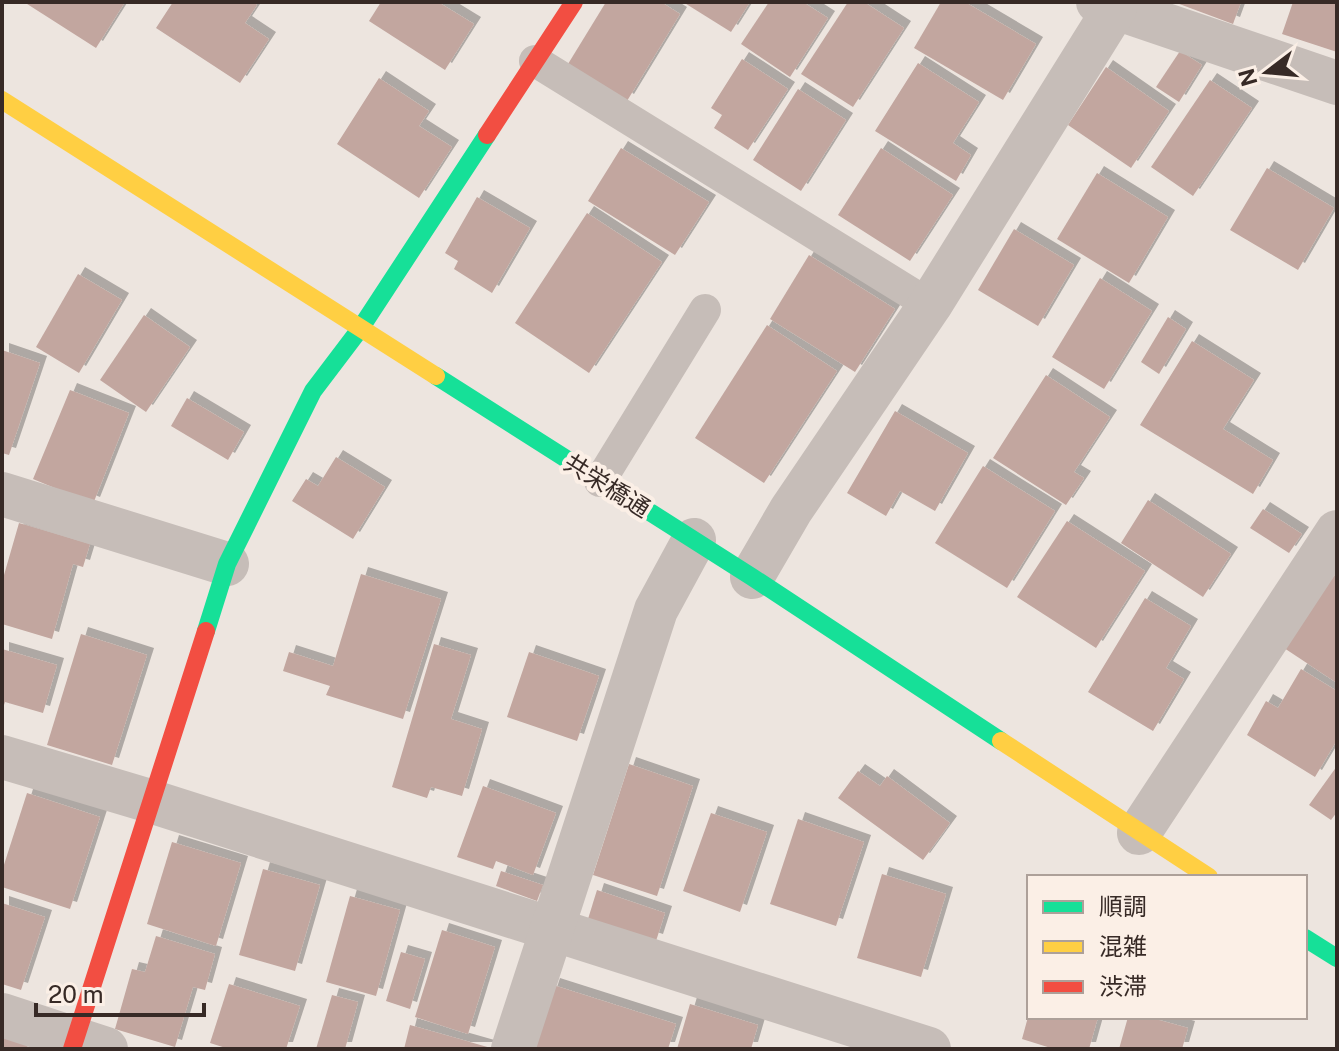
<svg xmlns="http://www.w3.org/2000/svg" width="1339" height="1051" viewBox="0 0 1339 1051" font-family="'Public Sans','Noto Sans JP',sans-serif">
  <defs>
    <filter id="shadow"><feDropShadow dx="7" dy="-7" stdDeviation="0" flood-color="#0004"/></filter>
  </defs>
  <rect width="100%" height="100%" fill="#ede5df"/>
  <g fill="#c2a69f" filter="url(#shadow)">
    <path d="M24 2H125L96 48Z"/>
    <path d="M173 2H253L257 5 245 23 269 39 240 83 156 28Z"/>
    <path d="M381 2H438L474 24 445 70 369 21Z"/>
    <path d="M606 2H661L680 14 627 101 568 64Z"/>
    <path d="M683 2H750L731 32Z"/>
    <path d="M769 2H803L828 18 790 77 741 44Z"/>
    <path d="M848 2H864L904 28 853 107 801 74Z"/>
    <path d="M941 2H965L1036 44 1003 100 914 48Z"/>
    <path d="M1174 2H1241L1233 24Z"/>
    <path d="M1293 2H1337V52L1282 34Z"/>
    <path d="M1180 51 1202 65 1179 102 1156 87Z"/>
    <path d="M742 59 788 89 748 150 714 128 722 115 711 108Z"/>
    <path d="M918 63 979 102 953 143 971 155 956 181 875 131Z"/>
    <path d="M1106 67 1169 111 1131 168 1068 125Z"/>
    <path d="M379 78 429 111 419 126 452 147 419 198 337 144Z"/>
    <path d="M1210 80 1252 108 1193 196 1151 167Z"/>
    <path d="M798 89 846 120 801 191 753 160Z"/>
    <path d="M621 148 709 202 675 255 588 201Z"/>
    <path d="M881 148 953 195 910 261 838 215Z"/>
    <path d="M1267 168 1334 208 1298 270 1230 230Z"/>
    <path d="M1097 173 1168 217 1129 283 1057 239Z"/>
    <path d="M477 197 530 228 492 293 454 269 458 261 445 253Z"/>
    <path d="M587 213 662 262 589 373 515 323Z"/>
    <path d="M1014 229 1074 265 1038 326 978 290Z"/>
    <path d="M809 255 895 309 855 372 770 319Z"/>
    <path d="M78 274 122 300 79 373 36 347Z"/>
    <path d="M1100 278 1152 311 1104 389 1052 357Z"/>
    <path d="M144 315 190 347 146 412 100 380Z"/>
    <path d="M1168 317 1186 329 1159 374 1141 362Z"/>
    <path d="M767 325 837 371 764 483 695 438Z"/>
    <path d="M1192 341 1254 380 1223 429 1273 460 1253 494 1140 425Z"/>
    <path d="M2 350 40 363 9 455 2 453Z"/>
    <path d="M1046 375 1110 417 1074 472 1084 478 1066 505 993 458Z"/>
    <path d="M70 390 129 413 93 504 33 479Z"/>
    <path d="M187 398 244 432 228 460 171 426Z"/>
    <path d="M895 411 968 453 935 511 900 491 886 516 847 493Z"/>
    <path d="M336 457 385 487 353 539 292 501 306 479 318 486Z"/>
    <path d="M983 466 1055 511 1007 588 935 543Z"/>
    <path d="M1148 500 1231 554 1203 597 1121 543Z"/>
    <path d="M1263 509 1302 534 1289 553 1250 528Z"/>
    <path d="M1067 521 1145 571 1096 648 1017 597Z"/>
    <path d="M19 523 90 544 83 567 73 564 52 639 2 624V582Z"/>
    <path d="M1337 572V683L1281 646Z"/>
    <path d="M361 574 441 599 403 719 326 695 330 686 283 671 289 652 333 666Z"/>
    <path d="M1145 598 1191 626 1166 668 1184 679 1153 731 1088 692Z"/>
    <path d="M81 634 147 655 112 765 47 745Z"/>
    <path d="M434 644 471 655 451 719 482 729 462 796 431 787 427 798 392 787Z"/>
    <path d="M2 649 57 665 43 713 5 702 2 711Z"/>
    <path d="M529 652 599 676 577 741 507 717Z"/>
    <path d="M1301 669 1337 691V740L1315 777 1247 735 1266 701 1278 708Z"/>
    <path d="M629 764 693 786 657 896 593 875Z"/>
    <path d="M1337 766V812L1331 820 1309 805Z"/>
    <path d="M858 771 880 786 887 776 950 823 923 860 838 798Z"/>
    <path d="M483 786 556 813 533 875 496 861 493 869 457 857Z"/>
    <path d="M27 793 100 817 70 909 2 887V871Z"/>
    <path d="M711 813 767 832 740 912 683 891Z"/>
    <path d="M798 819 864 842 836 926 770 904Z"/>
    <path d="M172 842 241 863 216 946 147 924Z"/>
    <path d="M263 869 320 885 295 971 239 955Z"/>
    <path d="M501 871 543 885 537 901 496 886Z"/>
    <path d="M882 874 946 894 921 977 857 958Z"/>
    <path d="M597 890 665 913 656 941 588 919Z"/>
    <path d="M350 896 400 910 376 996 326 982Z"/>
    <path d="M2 903 45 917 21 990 2 984Z"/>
    <path d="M442 930 495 947 468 1034 415 1017Z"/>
    <path d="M156 936 215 954 205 990 193 987 175 1047 115 1029 132 969 145 972Z"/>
    <path d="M401 952 425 959 410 1009 386 1001Z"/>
    <path d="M229 984 300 1006 286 1049H229L210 1043Z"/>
    <path d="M553 985 676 1024 668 1049H532Z"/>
    <path d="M332 995 358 1002 345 1049H316Z"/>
    <path d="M690 1004 758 1025 751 1049H677Z"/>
    <path d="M1028 1017H1098L1089 1049H1054L1022 1039Z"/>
    <path d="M1128 1017H1148L1188 1028 1182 1049H1119Z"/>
    <path d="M410 1025 491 1048V1049H404Z"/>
    <path d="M2 1032 29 1040 27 1049H2Z"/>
  </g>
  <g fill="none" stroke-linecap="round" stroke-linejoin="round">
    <g stroke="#c6bdb8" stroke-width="32">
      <path d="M535 61 930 305"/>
      <path d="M600 481 705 310"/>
    </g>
    <g stroke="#c6bdb8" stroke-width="44">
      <path d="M1098 2 1337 83"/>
      <path d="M2 494 227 564"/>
      <path d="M752 577 791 510 930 305 1115 8"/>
      <path d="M2 757 150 801 929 1049"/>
      <path d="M1139 833 1337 532"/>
      <path d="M2 1015 106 1049"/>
      <path d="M513 1049 656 610 694 540"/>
    </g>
    <g stroke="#16e098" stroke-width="18">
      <path d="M436 376 752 577 1001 741"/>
      <path d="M206 631 227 564 313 391 360 329 487 135"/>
      <path d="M1305 938 1337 958"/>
    </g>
    <g stroke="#ffcf43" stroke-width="18">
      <path d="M2 100 436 376"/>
      <path d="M1001 741 1209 877"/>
    </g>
    <g stroke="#f24e42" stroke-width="18">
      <path d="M487 135 574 2"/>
      <path d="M72 1049 206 631"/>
    </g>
  </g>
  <g text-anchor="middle" stroke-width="8" stroke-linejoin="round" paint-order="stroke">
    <g font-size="24" fill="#372a26" stroke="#fbefe6">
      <text transform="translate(607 486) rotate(32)" y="8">共栄橋通</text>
    </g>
  </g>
  <rect width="1339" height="1051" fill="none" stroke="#372a26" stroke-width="8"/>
  <rect x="1027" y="875" width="280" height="144" fill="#fbefe6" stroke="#ada099" stroke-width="2"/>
  <rect x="1043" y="901" width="40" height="12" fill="#16e098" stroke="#ada099" stroke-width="2"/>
  <text x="1099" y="915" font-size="24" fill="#372a26">順調</text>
  <rect x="1043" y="941" width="40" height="12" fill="#ffcf43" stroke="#ada099" stroke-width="2"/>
  <text x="1099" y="955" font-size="24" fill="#372a26">混雑</text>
  <rect x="1043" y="981" width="40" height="12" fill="#f24e42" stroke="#ada099" stroke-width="2"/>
  <text x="1099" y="995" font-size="24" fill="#372a26">渋滞</text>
  <g transform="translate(1267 72) rotate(254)" stroke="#fbefe6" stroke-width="6" paint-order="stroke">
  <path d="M0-6L14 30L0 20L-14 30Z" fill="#372a26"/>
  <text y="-12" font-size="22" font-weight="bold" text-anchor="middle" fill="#372a26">N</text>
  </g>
  <path d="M36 1003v12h168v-12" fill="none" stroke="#372a26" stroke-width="4"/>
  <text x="48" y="1003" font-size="24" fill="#372a26" stroke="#fbefe6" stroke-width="6" paint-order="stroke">20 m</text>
</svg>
